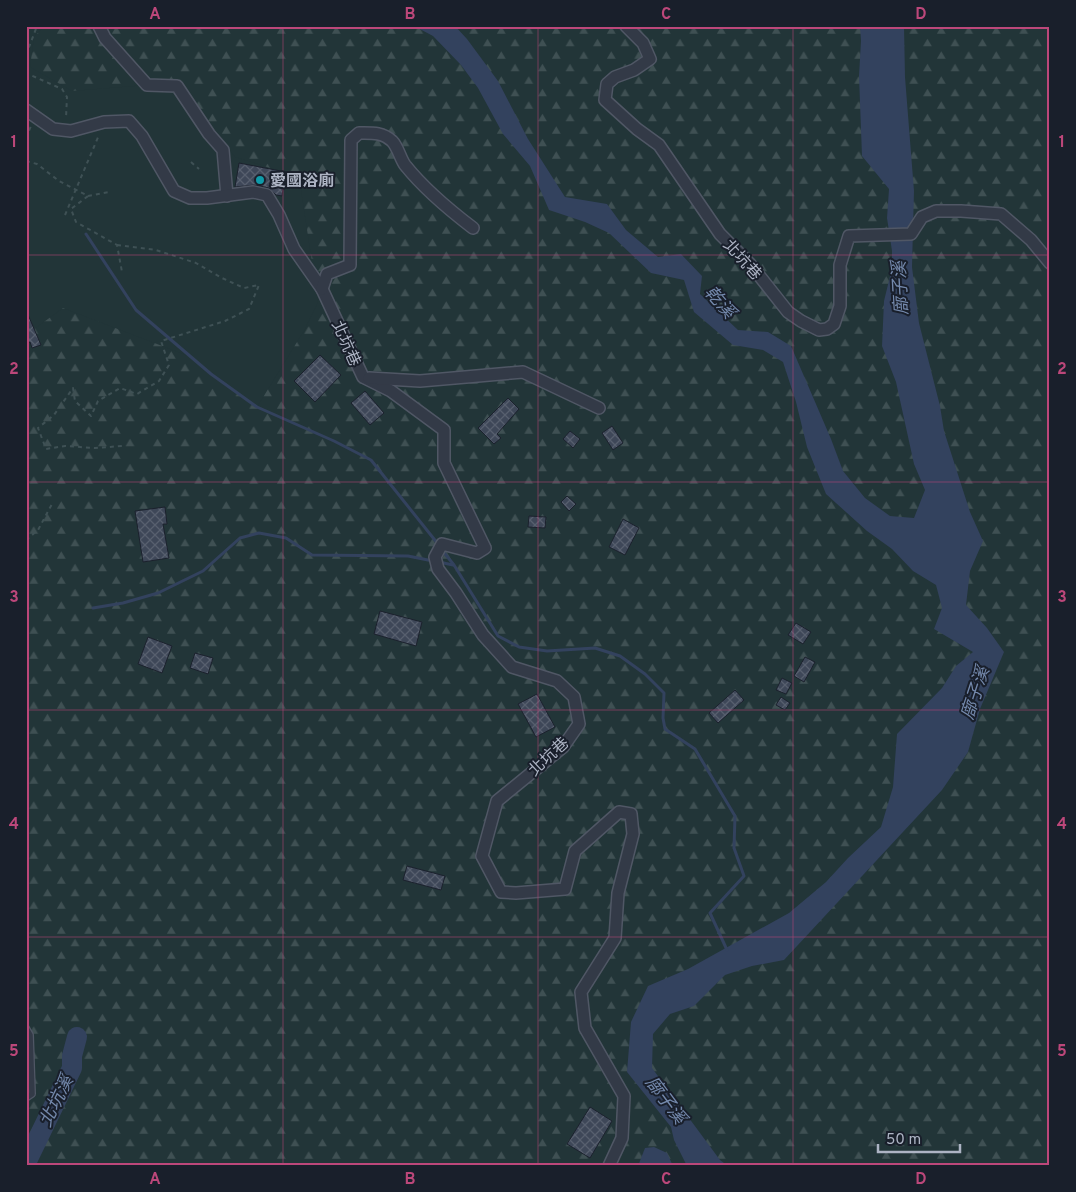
<svg xmlns="http://www.w3.org/2000/svg" width="1076" height="1192" viewBox="0 0 1076 1192" font-family="Overpass,'Noto Sans TC',sans-serif">
  <defs>
    <pattern id="forest-firs" width="22" height="20" patternUnits="userSpaceOnUse" patternTransform="scale(1.25)"><rect width="22" height="20" fill="#223538"/><path d="M5 1l3.5 6h-7zM16 11l3.5 6h-7z" fill="#3f5053"/></pattern>
    <pattern id="building-cross-hatch" width="8" height="8" patternUnits="userSpaceOnUse" patternTransform="scale(1.25)"><rect width="8" height="8" fill="#3e4758"/><path d="M0 0l8 8M0 8l8-8" fill="none" stroke="#575f6e"/></pattern>
  </defs>
  <rect width="100%" height="100%" fill="#202836"/>
  <rect fill="url(#forest-firs)" x="26" y="26" width="1024" height="1140"/>
  <path fill="#223538" d="M26 26H44L34 37 30 67 72 91 147 85 177 86 235 157 299 177 318 302 305 329 257 407 191 357 63 308 26 335Z"/>
  <g fill="#33425e">
    <path d="M414 26H455L467 39 498 81 528 139 565 197 607 204 626 230 658 257 681 254 702 276 700 294 738 330 768 332 791 346 831 439 843 471 865 498 890 516 914 518 925 490 914 464 896 382 882 346 884 301 892 268V251L887 218 889 189 862 156 859 76 861 41 860 26H904L905 77 914 191 912 267 919 323 940 406 944 431 970 512 983 541 970 571 966 605 987 628 1004 652 980 709 968 752 942 790 784 960 752 966 725 975 694 1006 670 1014 653 1034 652 1068 720 1160 728 1166H687L674 1140 671 1127 627 1072 631 1022 648 986 688 969 789 913 826 882 848 858 881 827 893 787 897 734 942 688 956 666 973 652 934 629 942 608 936 585 913 571 892 549 867 531 826 494 807 447 796 402 783 362 763 350 733 345 694 312 684 280 651 273 609 233 585 222 549 210 530 166 503 134 478 88 461 65 433 36Z"/>
    <path d="M654 1147 667 1153 673 1166H638L645 1148Z"/>
  </g>
  <g fill="none" stroke-linecap="round" stroke-linejoin="round">
    <g stroke="#33425e" stroke-width="3">
      <path d="M86 234 136 310 211 374 257 407 334 441 371 460 438 544"/>
      <path d="M441 549 454 565 498 636 519 647 547 651 595 648 620 656 645 674 664 693 663 718 665 729 695 749 735 816 734 848 744 876 710 913 727 950"/>
      <path d="M439 562 453 565"/>
      <path d="M93 608 123 603 158 593 203 571 240 538 259 533 286 538 312 555 408 556 433 561"/>
    </g>
    <path stroke="#33425e" stroke-width="20" d="M26 1163 72 1068V1056L77 1037"/>
  </g>
  <g fill="url(#building-cross-hatch)" stroke="#1b212d">
    <path d="M239 163 286 172 282 196 276 195 269 188 255 185 235 187Z"/>
    <path d="M26 310 41 345 32 348 30 342 26 344Z"/>
    <path d="M320 355 341 375 315 402 294 381Z"/>
    <path d="M365 391 384 413 370 425 351 403Z"/>
    <path d="M508 398 519 409 497 434 501 438 494 444 478 428Z"/>
    <path d="M612 426 623 443 613 450 602 433Z"/>
    <path d="M570 431 580 439 573 448 563 439Z"/>
    <path d="M567 496 576 504 569 511 561 502Z"/>
    <path d="M165 507 167 524H163L169 558 143 562 135 511Z"/>
    <path d="M529 516 546 517 545 528 528 527Z"/>
    <path d="M623 519 639 528 625 555 609 547Z"/>
    <path d="M380 611 422 622 416 646 374 634Z"/>
    <path d="M796 623 811 632 803 644 788 635Z"/>
    <path d="M148 637 172 646 162 673 138 664Z"/>
    <path d="M195 653 213 658 208 674 190 668Z"/>
    <path d="M805 657 815 662 804 682 794 676Z"/>
    <path d="M782 678 792 683 786 694 776 690Z"/>
    <path d="M735 690 744 700 718 723 709 713Z"/>
    <path d="M537 694 555 727 536 737 518 704Z"/>
    <path d="M781 697 790 703 785 710 776 705Z"/>
    <path d="M407 866 445 876 441 890 403 880Z"/>
    <path d="M590 1107 612 1121 590 1158 567 1144Z"/>
  </g>
  <g fill="none" stroke-linecap="round" stroke-linejoin="round">
    <defs>
      <path id="lane" d="M26 1028 30 1035 32 1094 26 1098"/>
      <g id="street">
        <path d="M99 26 105 38 147 85 177 86 209 134 223 150 227 196"/>
        <path d="M626 26 643 43 650 59 634 70 615 77 607 84 605 100 637 129 659 145 720 234 750 264 788 312 801 321 819 330 827 329 834 324 840 306V265L849 236 911 234 922 217 936 211H961L1001 214 1031 240 1050 263"/>
        <path d="M26 110 53 129 71 131 104 122 129 121 142 136 174 191 190 198H207L253 192 267 195 279 215 294 249 322 289 363 377 391 391 444 430V463L485 548 477 553 442 544 435 557 438 569 456 593 483 635 512 667 557 681 574 697 579 724 563 747 497 801 482 856 501 892 516 893 565 889 575 851 619 812 631 814 633 834 618 893 615 938 581 992 585 1028 624 1096 622 1138 609 1166"/>
        <path d="M322 289 327 274 350 265 351 140 359 133C372 133 382 132 392 141 398 147 400 158 405 165 425 190 448 209 473 228"/>
        <path d="M369 378 420 381 523 372 599 408"/>
      </g>
    </defs>
    <use href="#lane" stroke="#505765" stroke-width="8"/>
    <use href="#street" stroke="#505765" stroke-width="14"/>
    <g stroke="#3f5155" stroke-width="2" stroke-dasharray="4 4" stroke-linecap="butt">
      <path d="M26 55 37 26"/>
      <path d="M26 64V73L62 89 67 97 66 118"/>
      <path d="M26 138 31 126"/>
      <path d="M26 161 37 164 59 181 88 196 71 209 76 222 117 245 122 272"/>
      <path d="M191 162 199 169"/>
      <path d="M88 196 109 192"/>
      <path d="M65 215 99 135"/>
      <path d="M117 245 156 250 196 263 222 278 244 288 259 285 249 309 225 321 161 341 169 365 159 381 137 394 120 388 98 401 91 416 75 401 73 388 54 415 38 428 46 449 65 446 95 448 122 446"/>
      <path d="M26 540 38 530 52 504"/>
    </g>
    <use href="#lane" stroke="#333a47" stroke-width="5.5"/>
    <use href="#street" stroke="#333a47" stroke-width="11"/>
  </g>
  <path fill="none" stroke="#bc477a" stroke-width="1" stroke-opacity="0.55" d="M283 26V1166M538 26V1166M793 26V1166M26 255H1050M26 482H1050M26 710H1050M26 937H1050"/>
  <circle fill="#0f9aa8" stroke="#191f2b" stroke-width="2" cx="260" cy="180" r="5"/>
  <g text-anchor="middle" stroke-width="4" stroke-linejoin="round" paint-order="stroke">
    <g font-size="16" font-weight="bold" fill="#adb4c4" stroke="#191f2b" text-anchor="start">
      <text x="270" y="186">愛國浴廁</text>
    </g>
    <g font-size="16" fill="#adb4c4" stroke="#191f2b">
      <text transform="translate(743 259) rotate(48)" y="6">北坑巷</text>
      <text transform="translate(347 343) rotate(66)" y="6">北坑巷</text>
      <text transform="translate(548 756) rotate(-43)" y="6">北坑巷</text>
    </g>
    <g font-size="18" font-style="italic" fill="#7489ac" stroke="#191f2b">
      <text transform="translate(900 288) rotate(-93)" y="6">廍子溪</text>
      <text transform="translate(720 302) rotate(49)" y="6">乾溪</text>
      <text transform="translate(975 693) rotate(-72)" y="6">廍子溪</text>
      <text transform="translate(666 1100) rotate(53)" y="6">廍子溪</text>
      <text transform="translate(56 1101) rotate(-64)" y="6">北坑溪</text>
    </g>
  </g>
  <rect width="1076" height="1192" fill="none" stroke="#191f2b" stroke-width="55"/>
  <path d="M878 1144v8h82v-8" fill="none" stroke="#adb4c4" stroke-width="2.5"/>
  <text x="886" y="1144" font-size="15" fill="#adb4c4" stroke="#191f2b" stroke-width="4" paint-order="stroke">50 m</text>
  <rect x="28" y="28" width="1020" height="1136" fill="none" stroke="#bc477a" stroke-width="2"/>
  <g font-size="16" text-anchor="middle" font-weight="bold" fill="#bc477a">
    <text x="155" y="19">A</text>
    <text x="410" y="19">B</text>
    <text x="666" y="19">C</text>
    <text x="921" y="19">D</text>
    <text x="14" y="147">1</text>
    <text x="1062" y="147">1</text>
    <text x="14" y="374">2</text>
    <text x="1062" y="374">2</text>
    <text x="14" y="602">3</text>
    <text x="1062" y="602">3</text>
    <text x="14" y="829">4</text>
    <text x="1062" y="829">4</text>
    <text x="14" y="1056">5</text>
    <text x="1062" y="1056">5</text>
    <text x="155" y="1184">A</text>
    <text x="410" y="1184">B</text>
    <text x="666" y="1184">C</text>
    <text x="921" y="1184">D</text>
  </g>
</svg>
